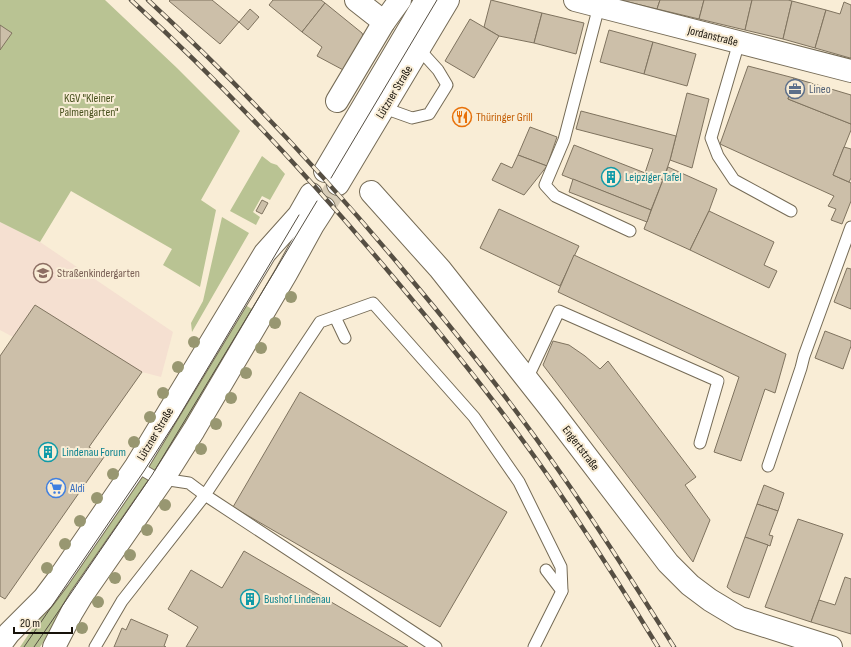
<svg xmlns="http://www.w3.org/2000/svg" width="851" height="647" viewBox="0 0 851 647" font-family="'Sofia Sans Condensed',sans-serif">
  <rect width="100%" height="100%" fill="#f9edd6"/>
  <path fill="#f5e0d1" d="M0 222 40 242 173 332 161 377 142 372 35 305 13 337 0 330Z"/>
  <g fill="#b9c393">
    <path d="M0 0H105L177 68 240 131 201 200 216 210 200 287 163 265 172 249 71 191 40 242 0 222Z"/>
    <path d="M262 156 271 163 277 165 285 174 270 200 262 196 253 212 260 217 256 225 230 211Z"/>
    <path d="M222 217 249 233 192 332 191 323 203 301Z"/>
    <path d="M242 303 257 312 156 478 40 647H20L140 469Z"/>
  </g>
  <g fill="#ccbfa9" stroke="#7f735f">
    <path d="M170 0H212L239 22 220 44 169 1Z"/>
    <path d="M273 0H321L325 3 302 32 269 5Z"/>
    <path d="M491 0 542 13 534 43 499 36 484 27Z"/>
    <path d="M620 0H660L657 9Z"/>
    <path d="M660 0H704L699 19 657 9Z"/>
    <path d="M704 0H752L745 30 699 19Z"/>
    <path d="M752 0H788L792 1 783 39 745 30Z"/>
    <path d="M792 1 826 10 815 48 783 39Z"/>
    <path d="M844 2 851 5V58H850L815 48 826 10 840 14Z"/>
    <path d="M325 3 362 33 365 41 347 72 317 56 322 47 302 32Z"/>
    <path d="M250 9 259 17 248 30 239 22Z"/>
    <path d="M542 13 584 23 576 54 534 43Z"/>
    <path d="M470 19 499 36 474 78 445 61Z"/>
    <path d="M0 25 12 33 0 50Z"/>
    <path d="M609 30 653 42 644 74 600 62Z"/>
    <path d="M653 42 696 54 687 86 644 74Z"/>
    <path d="M748 66 794 78 788 99 851 124V130L833 175 851 183V201L842 224 831 220 836 209 828 206 834 196 720 144Z"/>
    <path d="M794 78 851 95V124L788 99Z"/>
    <path d="M687 93 709 99 692 168 670 160Z"/>
    <path d="M581 111 676 136 670 160 663 180 645 173 653 149 576 129Z"/>
    <path d="M530 127 557 137 547 166 518 155Z"/>
    <path d="M574 145 663 180 651 210 562 175Z"/>
    <path d="M844 147 851 149V178L849 182 833 175Z"/>
    <path d="M518 155 547 166 524 195 492 180 501 163 512 168Z"/>
    <path d="M668 167 717 189 709 211 690 250 644 229Z"/>
    <path d="M573 179 651 210 647 222 569 192Z"/>
    <path d="M262 200 268 203 262 214 256 211Z"/>
    <path d="M499 209 579 246 560 286 480 248Z"/>
    <path d="M709 211 774 242 764 265 777 271 769 288 690 250Z"/>
    <path d="M574 255 786 354 775 393 765 389 741 461 714 452 739 377 558 292Z"/>
    <path d="M847 268 851 269V309L834 302Z"/>
    <path d="M35 305 142 372 89 447 104 457 5 599 0 596V356Z"/>
    <path d="M825 331 851 341V346L843 369 815 358Z"/>
    <path d="M553 341 569 345 585 356 600 369 608 361 696 477 685 485 710 520 693 562 543 365Z"/>
    <path d="M300 392 507 512 440 627 233 507Z"/>
    <path d="M764 485 784 493 778 511 757 504Z"/>
    <path d="M757 504 778 511 769 535 773 536 770 546 745 537Z"/>
    <path d="M798 519 843 534 811 622 765 607Z"/>
    <path d="M745 537 768 545 749 598 733 592 727 587Z"/>
    <path d="M244 551 408 647H186L198 627 168 609 191 570 222 588Z"/>
    <path d="M845 577 851 579V634L811 622 819 600 835 605Z"/>
    <path d="M131 619 168 635 164 646 166 647H114L122 628 126 630Z"/>
  </g>
  <g fill="none" stroke-linecap="round" stroke-linejoin="round">
    <path stroke="#d7ccb7" stroke-width="22" stroke-dasharray="22 11" stroke-linecap="butt" d="M324 208 338 184"/>
    <defs>
      <g id="lane">
        <path d="M599 6 564 140 545 185 555 196 630 231"/>
        <path d="M739 42 711 138 718 156 734 180 791 211"/>
        <path d="M384 108 412 118 429 114 447 85 438 70 419 49"/>
        <path d="M335 317 345 338"/>
        <path d="M527 379 559 311 718 381 700 443"/>
        <path d="M136 466 156 478 189 483 205 495 320 322 373 303 474 417 519 482 561 567 562 591 534 647"/>
        <path d="M768 466 801 368 804 356 851 227"/>
        <path d="M546 570 562 591"/>
        <path d="M95 647 122 601 205 495 436 647"/>
      </g>
      <g id="street">
        <path d="M356 0 384 22"/>
        <path d="M575 0 851 71"/>
        <path d="M337 101 384 22 400 0"/>
        <path d="M371 192 440 269 549 407 668 563 690 585 710 600 740 618 831 647"/>
      </g>
      <g id="secondary">
        <path d="M325 171 426 0"/>
        <path d="M338 184 448 0"/>
        <path d="M0 645 9 633 44 598 59 578 136 466 265 253 299 215 311 194"/>
        <path d="M54 647 72 612 81 597 163 479 194 430 286 274 313 225 324 208"/>
      </g>
    </defs>
    <use href="#lane" stroke="#756b56" stroke-width="13"/>
    <use href="#street" stroke="#756b56" stroke-width="24"/>
    <use href="#secondary" stroke="#756b56" stroke-width="24"/>
    <use href="#lane" stroke="#fff" stroke-width="11"/>
    <use href="#street" stroke="#fff" stroke-width="22"/>
    <use href="#secondary" stroke="#fff" stroke-width="22"/>
    <g stroke="#564f43" stroke-width="1">
      <path d="M331 178 437 0"/>
      <path d="M24 647 144 471 178 418 299 215"/>
      <path d="M34 647 152 475 317 201"/>
    </g>
    <defs>
      <g id="rail">
        <path d="M131 0C225 86 312 180 394 278 447 341 499 405 546 473 585 530 622 588 658 647"/>
        <path d="M148 0C240 85 325 176 405 272 458 335 510 400 557 468 598 526 636 587 674 647"/>
      </g>
    </defs>
    <use href="#rail" stroke="#564f43" stroke-width="4.5"/>
    <use href="#rail" stroke="#f9edd6" stroke-width="3" stroke-dasharray="9" stroke-linecap="butt"/>
  </g>
  <g fill="#989771">
    <circle cx="291" cy="297" r="6"/>
    <circle cx="275" cy="323" r="6"/>
    <circle cx="194" cy="342" r="6"/>
    <circle cx="261" cy="348" r="6"/>
    <circle cx="178" cy="367" r="6"/>
    <circle cx="246" cy="373" r="6"/>
    <circle cx="163" cy="393" r="6"/>
    <circle cx="231" cy="398" r="6"/>
    <circle cx="150" cy="417" r="6"/>
    <circle cx="216" cy="424" r="6"/>
    <circle cx="134" cy="442" r="6"/>
    <circle cx="201" cy="449" r="6"/>
    <circle cx="113" cy="474" r="6"/>
    <circle cx="97" cy="498" r="6"/>
    <circle cx="165" cy="505" r="6"/>
    <circle cx="80" cy="521" r="6"/>
    <circle cx="147" cy="530" r="6"/>
    <circle cx="65" cy="544" r="6"/>
    <circle cx="130" cy="555" r="6"/>
    <circle cx="47" cy="568" r="6"/>
    <circle cx="115" cy="578" r="6"/>
    <circle cx="98" cy="602" r="6"/>
    <circle cx="82" cy="628" r="6"/>
  </g>
  <defs>
    <symbol id="office-ring" viewBox="-11 -11 22 22"><circle r="9.5" fill="#f9edd6" stroke="#5c6f8a" stroke-width="1.5"/><path d="M-6-3h4V-5.5h4V-3h4V5H-6ZM-1-4.5V-3h2v-1.5ZM-6 0V1H6V0Z" fill="#5c6f8a"/></symbol>
    <symbol id="restaurant-ring" viewBox="-11 -11 22 22"><circle r="9.5" fill="#f9edd6" stroke="#e8710a" stroke-width="1.5"/><path d="M-5-6h1v4h1v-4h1v4h1v-4h1v5L-1.5 .5V6h-2V.5L-5-1ZM5-6V6H3V1.5H1.5Q1.5-4 5-6Z" fill="#e8710a"/></symbol>
    <symbol id="building-ring" viewBox="-11 -11 22 22"><circle r="9.5" fill="#f9edd6" stroke="#0f9aa8" stroke-width="1.5"/><path d="M-4-6H4V6H1V3H-1V6H-4ZM-2.5-4.3h1.7v1.8h-1.7ZM.8-4.3h1.7v1.8H.8ZM-2.5-1h1.7V.8h-1.7ZM.8-1h1.7V.8H.8Z" fill="#0f9aa8"/></symbol>
    <symbol id="school-ring" viewBox="-11 -11 22 22"><circle r="9.5" fill="#f9edd6" stroke="#8d6e63" stroke-width="1.5"/><path d="M0-5L7-2L0 1L-7-2ZM-4 1L0 2.5L4 1V4Q0 6-4 4Z" fill="#8d6e63"/></symbol>
    <symbol id="supermarket-ring" viewBox="-11 -11 22 22"><circle r="9.5" fill="#f9edd6" stroke="#3f7fe0" stroke-width="1.5"/><path d="M-6-5.5h2.5l.6 2H6L4.5 2H-2.5L-4.4-4H-6ZM-1.5 3.2a1.3 1.3 0 1 0 .1 0ZM3 3.2a1.3 1.3 0 1 0 .1 0Z" fill="#3f7fe0"/></symbol>
  </defs>
  <g fill-rule="evenodd">
    <use href="#office-ring" x="784" y="78" width="22" height="22"/>
    <use href="#restaurant-ring" x="451" y="106" width="22" height="22"/>
    <use href="#building-ring" x="600" y="166" width="22" height="22"/>
    <use href="#school-ring" x="32" y="262" width="22" height="22"/>
    <use href="#building-ring" x="37" y="441" width="22" height="22"/>
    <use href="#supermarket-ring" x="45" y="477" width="22" height="22"/>
    <use href="#building-ring" x="239" y="588" width="22" height="22"/>
  </g>
  <g text-anchor="middle" stroke-width="4" stroke-linejoin="round" paint-order="stroke">
    <g font-size="12" fill="#17120a" stroke="#f9edd6">
      <text transform="translate(713 36) rotate(14)" y="4">Jordanstraße</text>
      <text transform="translate(394 92) rotate(-59)" y="4">Lützner Straße</text>
      <text transform="translate(155 434) rotate(-59)" y="4">Lützner Straße</text>
      <text transform="translate(581 448) rotate(53)" y="4">Engertstraße</text>
    </g>
    <g font-size="12" fill="#4e5e75" stroke="#f9edd6" text-anchor="start">
      <text x="809" y="93">Lineo</text>
    </g>
    <g font-size="12" fill="#48511e" stroke="#f9edd6">
      <text x="89" y="102">KGV "Kleiner<tspan x="89" dy="14">Palmengarten"</tspan></text>
    </g>
    <g font-size="12" fill="#c56008" stroke="#f9edd6" text-anchor="start">
      <text x="476" y="121">Thüringer Grill</text>
    </g>
    <g font-size="12" fill="#0d838f" stroke="#f9edd6" text-anchor="start">
      <text x="625" y="181">Leipziger Tafel</text>
      <text x="62" y="456">Lindenau Forum</text>
      <text x="264" y="603">Bushof Lindenau</text>
    </g>
    <g font-size="12" fill="#785e54" stroke="#f9edd6" text-anchor="start">
      <text x="57" y="277">Straßenkindergarten</text>
    </g>
    <g font-size="12" fill="#366cbe" stroke="#f9edd6" text-anchor="start">
      <text x="70" y="492">Aldi</text>
    </g>
  </g>
  <path d="M14 627v6h58v-6" fill="none" stroke="#17120a" stroke-width="2"/>
  <text x="20" y="627" font-size="12" fill="#17120a" stroke="#f9edd6" stroke-width="3" paint-order="stroke">20 m</text>
</svg>
